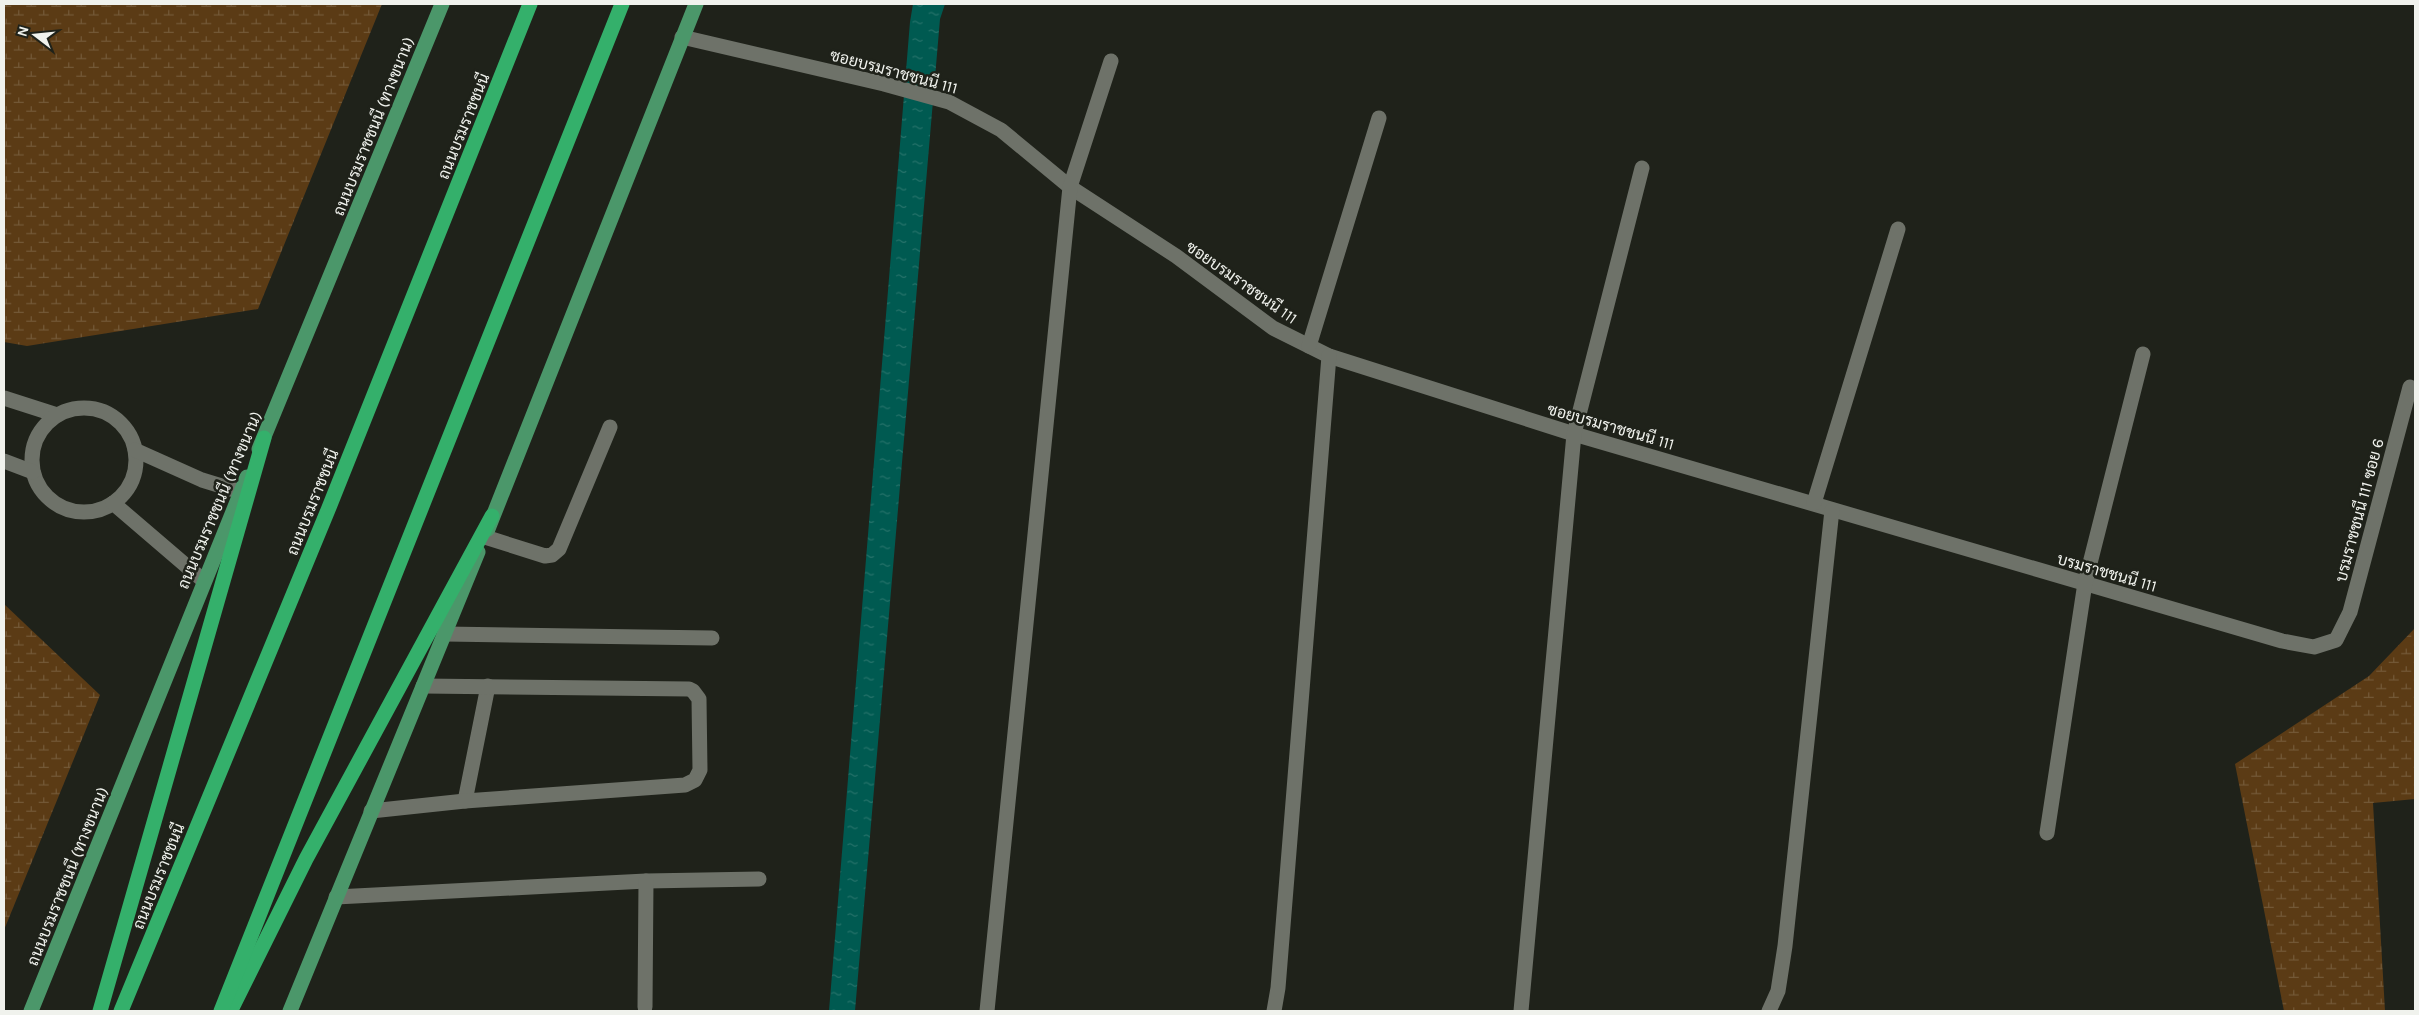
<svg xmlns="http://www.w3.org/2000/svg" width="2419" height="1015" viewBox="0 0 2419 1015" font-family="Karla,Sarabun,sans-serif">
  <defs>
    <pattern id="wetland-marsh" width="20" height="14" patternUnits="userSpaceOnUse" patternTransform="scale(1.25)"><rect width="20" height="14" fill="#5b3b15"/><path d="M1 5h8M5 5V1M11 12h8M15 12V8" fill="none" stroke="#735837"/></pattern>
    <pattern id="water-ripples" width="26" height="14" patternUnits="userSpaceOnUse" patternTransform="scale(1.25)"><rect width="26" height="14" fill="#005a51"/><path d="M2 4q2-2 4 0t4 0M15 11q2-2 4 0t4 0" fill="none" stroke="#26726a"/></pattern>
  </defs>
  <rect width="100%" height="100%" fill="#1f221a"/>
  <g fill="url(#wetland-marsh)">
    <path d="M4 4H382L258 309 27 346 4 342Z"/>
    <path d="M4 604 100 695 4 930Z"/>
    <path d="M2415 628V799L2373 803 2385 1011H2284L2235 764 2369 676Z"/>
  </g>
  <path fill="url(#water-ripples)" d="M913 4H945L940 19 855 1011H829L910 22Z"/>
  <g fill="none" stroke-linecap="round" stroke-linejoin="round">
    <g stroke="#6e7269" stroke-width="15">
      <path d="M682 37 884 84 949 102 1001 130 1070 187 1176 256 1273 328 1329 356 1574 434 2282 641 2314 647 2336 640 2350 612 2410 387"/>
      <path d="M1309 346 1379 118"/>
      <path d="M4 398 57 415"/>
      <circle cx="84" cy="460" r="52"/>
      <path d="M135 450 202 480 241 492"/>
      <path d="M4 461 33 472"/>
      <path d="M113 503 204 581"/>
      <path d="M1814 503 1898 229"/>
      <path d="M485 537 545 556 552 555 559 549 610 427"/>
      <path d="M445 634 712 638"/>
      <path d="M465 801 488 686"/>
      <path d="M371 811 465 801 685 785 695 780 700 770 699 699 693 691 689 689 423 686"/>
      <path d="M2047 833 2085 583 2143 354"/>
      <path d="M336 897 646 881 759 879"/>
      <path d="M645 1007 646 881"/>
      <path d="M987 1011 1070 187 1111 61"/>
      <path d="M1274 1011 1278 988 1329 356"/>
      <path d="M1521 1011 1574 434 1642 168"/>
      <path d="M1769 1011 1778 991 1785 946 1832 510"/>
    </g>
    <g stroke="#4b976a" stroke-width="15">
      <path d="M259 449 442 4"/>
      <path d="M488 529 696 4"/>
      <path d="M31 1011 247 477"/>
      <path d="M290 1011 478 552"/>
    </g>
    <g stroke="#34b06b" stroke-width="15">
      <path d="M231 1010 306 859 492 516"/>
      <path d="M100 1011 264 438"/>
      <path d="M121 1011 328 510 530 4"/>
      <path d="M221 1011 622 4"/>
    </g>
  </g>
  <g text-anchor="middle" stroke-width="5" stroke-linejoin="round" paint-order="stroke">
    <g font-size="16" fill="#f0f2ed" stroke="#1f221a">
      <text transform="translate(894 71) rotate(15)" y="6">ซอยบรมราชชนนี 111</text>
      <text transform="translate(373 126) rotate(-68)" y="6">ถนนบรมราชชนนี (ทางขนาน)</text>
      <text transform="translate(463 126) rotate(-68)" y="6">ถนนบรมราชชนนี</text>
      <text transform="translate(1242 282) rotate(35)" y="6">ซอยบรมราชชนนี 111</text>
      <text transform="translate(1611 426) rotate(16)" y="6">ซอยบรมราชชนนี 111</text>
      <text transform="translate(219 500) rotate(-67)" y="6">ถนนบรมราชชนนี (ทางขนาน)</text>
      <text transform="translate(312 502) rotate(-68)" y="6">ถนนบรมราชชนนี</text>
      <text transform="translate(2359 510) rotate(-75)" y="6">บรมราชชนนี 111 ซอย 6</text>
      <text transform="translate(2107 572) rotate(16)" y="6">บรมราชชนนี 111</text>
      <text transform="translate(67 876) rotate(-68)" y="6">ถนนบรมราชชนนี (ทางขนาน)</text>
      <text transform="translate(158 876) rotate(-68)" y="6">ถนนบรมราชชนนี</text>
    </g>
  </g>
  <rect width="2419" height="1015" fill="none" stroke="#f0f2ed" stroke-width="10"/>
  <g transform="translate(35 35) rotate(286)" stroke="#1f221a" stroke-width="4" paint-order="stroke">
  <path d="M0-4L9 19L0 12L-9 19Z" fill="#f0f2ed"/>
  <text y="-8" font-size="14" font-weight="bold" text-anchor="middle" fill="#f0f2ed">N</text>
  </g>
</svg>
